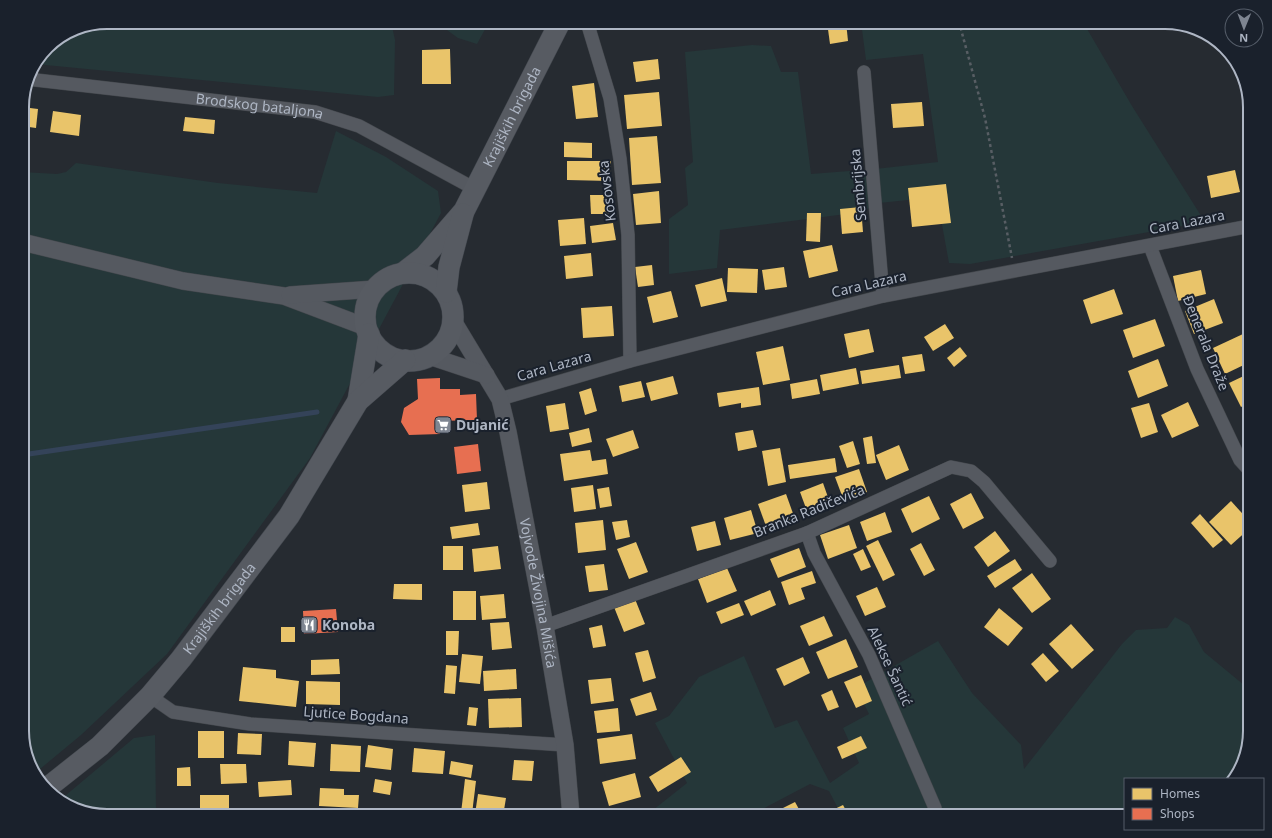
<svg xmlns="http://www.w3.org/2000/svg" width="1272" height="838" viewBox="0 0 1272 838" font-family="'Noto Sans',sans-serif">
  <rect width="100%" height="100%" fill="#262b31"/>
  <g fill="#253739">
    <path d="M107 22H391L395 40 394 95 378 97 35 64 47 47 75 28Z"/>
    <path d="M436 22H489L477 44 458 38Z"/>
    <path d="M861 22H1083L1132 106 1205 222 970 264 949 263 937 197 879 203 862 212 720 230 717 268 669 274V219L688 205 685 168 693 162 685 52 752 45 771 46 781 72H798L811 174 875 169 938 162 923 54 866 60Z"/>
    <path d="M336 131 386 157 438 191 441 213 310 458 167 654 81 735 34 774 22 736V172L57 174 66 172 76 163 218 183 317 193Z"/>
    <path d="M1175 617 1189 625 1204 652 1250 690V731L1235 779H1125V816H842L829 791 810 784 749 816H656L653 810 687 783 655 723 669 716 699 677 744 656 775 728 797 720 830 783 859 763 843 728 869 714 857 690 866 682 938 641 972 693 1021 745 1024 769 1122 644 1136 630 1167 628Z"/>
    <path d="M155 735 156 810 181 812 182 816H107L59 801 134 738Z"/>
  </g>
  <g fill="#e9c46a">
    <path d="M827 22H846L848 41 830 44Z"/>
    <path d="M852 22H871V24L853 26Z"/>
    <path d="M450 49 451 84H422V50Z"/>
    <path d="M1227 53 1239 65 1240 70 1236 72Z"/>
    <path d="M658 59 660 79 636 82 633 62Z"/>
    <path d="M594 83 598 117 576 119 572 86Z"/>
    <path d="M659 92 662 126 627 129 624 95Z"/>
    <path d="M922 102 924 126 893 128 891 104Z"/>
    <path d="M22 107 38 109 36 128 22 126Z"/>
    <path d="M53 111 81 115 79 136 50 132Z"/>
    <path d="M185 117 215 120 214 134 183 131Z"/>
    <path d="M657 136 661 183 632 185 629 138Z"/>
    <path d="M564 142 592 143V158L564 157Z"/>
    <path d="M567 161H611L610 181 567 180Z"/>
    <path d="M1235 170 1240 192 1211 198 1207 176Z"/>
    <path d="M946 184 951 223 912 227 908 188Z"/>
    <path d="M659 191 661 223 636 225 633 194Z"/>
    <path d="M590 195H610V214H591Z"/>
    <path d="M861 207 863 232 842 234 840 209Z"/>
    <path d="M807 213H821L820 242 806 241Z"/>
    <path d="M584 218 586 244 560 246 558 220Z"/>
    <path d="M613 223 616 240 592 243 590 226Z"/>
    <path d="M832 245 838 271 809 278 803 251Z"/>
    <path d="M591 253 593 276 566 279 564 256Z"/>
    <path d="M1250 255V267H1249L1248 256Z"/>
    <path d="M652 265 654 285 638 287 635 267Z"/>
    <path d="M784 267 787 287 765 290 762 270Z"/>
    <path d="M728 268 758 269 757 293 727 292Z"/>
    <path d="M1201 270 1206 294 1178 301 1173 276Z"/>
    <path d="M722 278 727 301 701 307 695 285Z"/>
    <path d="M1114 289 1123 314 1091 324 1083 300Z"/>
    <path d="M671 291 678 317 653 323 647 297Z"/>
    <path d="M1214 299 1223 323 1194 334 1185 311Z"/>
    <path d="M612 306 614 336 583 338 581 308Z"/>
    <path d="M1155 319 1165 346 1133 358 1123 330Z"/>
    <path d="M945 324 954 338 933 351 924 337Z"/>
    <path d="M869 329 874 352 849 358 844 334Z"/>
    <path d="M1243 334 1250 349V362L1225 374 1213 348Z"/>
    <path d="M783 346 790 380 763 385 756 352Z"/>
    <path d="M960 347 967 356 954 367 947 358Z"/>
    <path d="M922 354 925 371 905 374 902 357Z"/>
    <path d="M1158 359 1168 386 1138 398 1128 371Z"/>
    <path d="M899 365 901 378 862 384 860 371Z"/>
    <path d="M856 368 859 384 823 391 820 375Z"/>
    <path d="M1250 373V402L1241 407 1229 383Z"/>
    <path d="M673 376 678 394 651 401 646 383Z"/>
    <path d="M817 379 820 394 792 399 790 384Z"/>
    <path d="M641 381 645 397 622 402 619 386Z"/>
    <path d="M759 387 761 405 741 408V403L719 407 717 393Z"/>
    <path d="M591 388 597 411 585 415 579 392Z"/>
    <path d="M1188 402 1199 426 1172 438 1161 415Z"/>
    <path d="M565 403 569 429 550 432 546 406Z"/>
    <path d="M1149 403 1158 432 1141 438 1131 408Z"/>
    <path d="M1250 423V440L1244 426Z"/>
    <path d="M589 428 592 442 572 447 569 433Z"/>
    <path d="M633 430 639 448 613 457 606 439Z"/>
    <path d="M753 430 757 447 738 451 735 433Z"/>
    <path d="M872 436 876 463 867 464 863 438Z"/>
    <path d="M853 441 860 464 847 468 839 446Z"/>
    <path d="M899 445 909 470 886 480 876 455Z"/>
    <path d="M780 448 786 482 768 486 762 451Z"/>
    <path d="M590 450 592 461 606 459 608 474 564 481 560 454Z"/>
    <path d="M835 458 837 472 790 479 788 465Z"/>
    <path d="M859 469 867 492 844 501 835 477Z"/>
    <path d="M487 482 490 509 465 512 462 485Z"/>
    <path d="M823 483 830 503 807 511 800 492Z"/>
    <path d="M593 485 596 509 574 512 571 488Z"/>
    <path d="M609 487 612 506 600 508 597 489Z"/>
    <path d="M971 493 984 518 963 529 950 504Z"/>
    <path d="M786 494 795 519 767 529 758 504Z"/>
    <path d="M929 496 940 519 912 533 901 509Z"/>
    <path d="M1231 501 1250 522V528L1231 545 1209 522Z"/>
    <path d="M751 510 758 533 730 540 724 518Z"/>
    <path d="M885 512 892 532 867 541 860 522Z"/>
    <path d="M1200 514 1223 540 1213 548 1191 523Z"/>
    <path d="M603 520 606 550 578 553 575 523Z"/>
    <path d="M627 520 630 537 616 540 612 522Z"/>
    <path d="M715 521 721 545 697 551 691 527Z"/>
    <path d="M478 523 480 535 452 539 450 527Z"/>
    <path d="M849 525 857 548 828 559 820 535Z"/>
    <path d="M995 531 1010 551 988 567 974 547Z"/>
    <path d="M878 540 895 575 883 581 866 546Z"/>
    <path d="M636 542 648 572 629 579 617 549Z"/>
    <path d="M921 543 935 570 924 576 910 549Z"/>
    <rect x="443" y="546" width="20" height="24"/>
    <path d="M498 546 501 569 474 572 472 549Z"/>
    <path d="M799 548 806 567 778 578 770 559Z"/>
    <path d="M863 549 871 567 861 571 853 554Z"/>
    <path d="M1015 559 1022 570 995 588 987 576Z"/>
    <path d="M604 564 608 590 589 592 585 566Z"/>
    <path d="M727 568 737 591 707 603 698 579Z"/>
    <path d="M812 571 816 583 801 588 805 599 789 605 781 582Z"/>
    <path d="M1032 573 1051 599 1032 613 1012 588Z"/>
    <path d="M394 584H422V600L393 599Z"/>
    <path d="M877 587 886 607 865 616 856 596Z"/>
    <path d="M770 590 776 605 751 616 744 601Z"/>
    <rect x="453" y="591" width="23" height="29"/>
    <path d="M504 594 506 618 482 620 480 596Z"/>
    <path d="M635 599 645 624 624 632 614 607Z"/>
    <path d="M739 603 744 615 721 624 716 612Z"/>
    <path d="M999 608 1023 628 1008 646 984 627Z"/>
    <path d="M824 616 833 636 809 646 800 626Z"/>
    <path d="M509 622 512 648 492 650 490 623Z"/>
    <path d="M1071 624 1094 650 1072 669 1049 644Z"/>
    <path d="M602 625 606 646 593 648 589 628Z"/>
    <rect x="281" y="627" width="14" height="15"/>
    <path d="M446 631H459L458 655H446Z"/>
    <path d="M846 639 858 667 828 679 816 652Z"/>
    <path d="M648 650 656 678 643 682 635 653Z"/>
    <path d="M1043 653 1059 671 1046 682 1031 664Z"/>
    <path d="M462 654 483 656 480 684 459 682Z"/>
    <path d="M803 657 810 673 784 686 776 669Z"/>
    <path d="M339 659 340 674 311 675V660Z"/>
    <path d="M446 665 457 666 455 694 444 693Z"/>
    <path d="M243 667 276 670V678L299 681 296 707 239 701Z"/>
    <path d="M516 669 517 689 484 691 483 671Z"/>
    <path d="M861 675 872 701 856 708 844 682Z"/>
    <path d="M611 678 614 701 591 704 588 680Z"/>
    <path d="M306 681 340 682V705L306 704Z"/>
    <path d="M832 690 839 707 828 711 821 695Z"/>
    <path d="M651 692 657 710 636 716 630 699Z"/>
    <path d="M521 698 522 727 489 728 488 699Z"/>
    <path d="M469 707 478 708 476 726 467 725Z"/>
    <path d="M618 708 620 731 597 733 594 711Z"/>
    <rect x="198" y="731" width="26" height="27"/>
    <path d="M238 733 262 734 261 755 237 754Z"/>
    <path d="M632 734 636 759 600 764 597 739Z"/>
    <path d="M861 736 867 748 842 759 837 747Z"/>
    <path d="M289 741 316 743 314 767 288 765Z"/>
    <path d="M331 744 361 746 360 772 330 771Z"/>
    <path d="M368 745 393 749 391 770 365 767Z"/>
    <path d="M414 748 445 751 443 774 412 772Z"/>
    <path d="M681 757 691 772 658 792 649 777Z"/>
    <path d="M514 760 534 761 532 781 512 780Z"/>
    <path d="M451 761 473 765 471 778 449 774Z"/>
    <path d="M220 764H246L247 783 221 784Z"/>
    <path d="M190 767 191 786H177V768Z"/>
    <path d="M635 773 641 797 609 806 602 782Z"/>
    <path d="M375 779 392 782 390 795 373 792Z"/>
    <path d="M465 779 476 781 472 814 461 813Z"/>
    <path d="M291 780 292 795 259 797 258 782Z"/>
    <path d="M320 788 344 789V795H359L358 808 319 806Z"/>
    <path d="M478 794 506 798 503 816 475 814Z"/>
    <rect x="200" y="795" width="29" height="16"/>
    <path d="M795 802 800 811 789 816H767Z"/>
    <path d="M843 805 849 816H820Z"/>
    <path d="M814 809 818 816H801Z"/>
  </g>
  <g fill="#e76f51">
    <path d="M440 378V389H460V395L476 394 477 420 439 421 440 434 409 435 401 422 404 408 418 399 417 379Z"/>
    <path d="M478 444 481 471 457 474 454 447Z"/>
    <path d="M336 609 338 632 304 634 303 611Z"/>
  </g>
  <g fill="none" stroke-linecap="round" stroke-linejoin="round">
    <path stroke="#344359" stroke-width="5" d="M22 455 317 412"/>
    <defs>
      <g id="minor">
        <path d="M587 22 610 98 620 159 628 235 630 361"/>
        <path d="M864 72 883 296"/>
        <path id="s1" d="M27 79 315 112 359 126 475 189"/>
        <path d="M1150 246 1197 369 1240 460 1250 471"/>
        <path d="M500 399 630 361 883 296 1250 226"/>
        <path d="M807 533 814 553 869 655 935 808 931 816"/>
        <path d="M545 626 807 533 951 467 971 471 984 482 1050 561"/>
        <path d="M150 696 173 712 250 724 565 745"/>
      </g>
      <g id="tertiary">
        <path d="M22 242 183 281 284 296 366 327"/>
        <path d="M290 295 375 289"/>
        <path id="s2" d="M453 321 500 399 508 432 545 626 565 745 571 816"/>
        <path d="M429 356 486 375"/>
      </g>
      <g id="primary">
        <path id="s3" d="M403 273 425 256 464 211 560 22"/>
        <circle cx="409" cy="317" r="44"/>
        <path d="M446 292 449 267 463 214"/>
        <path d="M358 401 369 334"/>
        <path id="s4" d="M47 788 100 746 150 696 181 659 289 516 358 401 405 360"/>
      </g>
    </defs>
    <use href="#minor" stroke="#43474c" stroke-width="14"/>
    <use href="#tertiary" stroke="#43474c" stroke-width="18"/>
    <use href="#primary" stroke="#42474e" stroke-width="22"/>
    <path stroke="#585e64" stroke-width="2.5" stroke-dasharray="3 3" stroke-linecap="butt" d="M959 22 985 118 1012 258"/>
    <use href="#minor" stroke="#555960" stroke-width="13"/>
    <use href="#tertiary" stroke="#555960" stroke-width="17"/>
    <use href="#primary" stroke="#575b62" stroke-width="21"/>
  </g>
  <defs>
    <symbol id="supermarket-square" viewBox="-11 -11 22 22"><rect x="-9" y="-9" width="18" height="18" rx="4" fill="#7e8591" stroke="#1a212c"/><path d="M-6-5.5h2.5l.6 2H6L4.5 2H-2.5L-4.4-4H-6ZM-1.5 3.2a1.3 1.3 0 1 0 .1 0ZM3 3.2a1.3 1.3 0 1 0 .1 0Z" fill="#fff"/></symbol>
    <symbol id="restaurant-square" viewBox="-11 -11 22 22"><rect x="-9" y="-9" width="18" height="18" rx="4" fill="#7e8591" stroke="#1a212c"/><path d="M-5-6h1v4h1v-4h1v4h1v-4h1v5L-1.5 .5V6h-2V.5L-5-1ZM5-6V6H3V1.5H1.5Q1.5-4 5-6Z" fill="#fff"/></symbol>
  </defs>
  <g fill-rule="evenodd">
    <use href="#supermarket-square" x="433" y="415" width="20" height="20"/>
    <use href="#restaurant-square" x="299" y="615" width="20" height="20"/>
  </g>
  <g text-anchor="middle" stroke-width="4" stroke-linejoin="round" paint-order="stroke">
    <g font-size="14" fill="#aeb6c4" stroke="#1a212c">
      <text dy="5" stroke="none"><textPath href="#s1" startOffset="234">Brodskog bataljona</textPath></text>
      <text dy="5" stroke="none"><textPath href="#s3" startOffset="193">Krajiških brigada</textPath></text>
      <text transform="translate(858 185) rotate(-95)" y="5">Sembrijska</text>
      <text transform="translate(607 191) rotate(-97)" y="5">Kosovska</text>
      <text transform="translate(1187 222) rotate(-11)" y="5">Cara Lazara</text>
      <text transform="translate(869 284) rotate(-13)" y="5">Cara Lazara</text>
      <text transform="translate(1206 343) rotate(68)" y="5">Đenerala Draže</text>
      <text transform="translate(554 366) rotate(-16)" y="5">Cara Lazara</text>
      <text transform="translate(809 511) rotate(-22)" y="5">Branka Radičevića</text>
      <text dy="5" stroke="none"><textPath href="#s2" startOffset="289">Vojvode Živojina Mišića</textPath></text>
      <text dy="5" stroke="none"><textPath href="#s4" startOffset="250">Krajiških brigada</textPath></text>
      <text transform="translate(890 666) rotate(65)" y="5">Alekse Šantić</text>
      <text transform="translate(356 715) rotate(4)" y="5">Ljutice Bogdana</text>
    </g>
    <g font-size="14" font-weight="bold" fill="#aeb6c4" stroke="#1a212c" text-anchor="start">
      <text x="456" y="430">Dujanić</text>
      <text x="322" y="630">Konoba</text>
    </g>
  </g>
  <path d="M0 0H1272V838H0ZM107 29H1165A78 78 0 0 1 1243 107V731A78 78 0 0 1 1165 809H107A78 78 0 0 1 29 731V107A78 78 0 0 1 107 29Z" fill="#1a212c" fill-rule="evenodd"/>
  <path fill="none" stroke="#aeb6c4" stroke-width="2" d="M107 29H1165A78 78 0 0 1 1243 107V731A78 78 0 0 1 1165 809H107A78 78 0 0 1 29 731V107A78 78 0 0 1 107 29Z"/>
  <rect x="1124" y="778" width="140" height="52" fill="#1a212c" stroke="#555d69"/>
  <rect x="1132" y="788" width="20" height="12" fill="#e9c46a" stroke="#555d69"/>
  <text x="1160" y="798" font-size="12" fill="#aeb6c4">Homes</text>
  <rect x="1132" y="808" width="20" height="12" fill="#e76f51" stroke="#555d69"/>
  <text x="1160" y="818" font-size="12" fill="#aeb6c4">Shops</text>
  <g transform="translate(1244 28) rotate(181)"><circle r="19" fill="#1a212c" stroke="#555d69"/>
  <path d="M0-3L7 15L0 10L-7 15Z" fill="#7e8591"/>
  <text y="-6" font-size="11" font-weight="bold" text-anchor="middle" fill="#aeb6c4">N</text>
  </g>
</svg>
